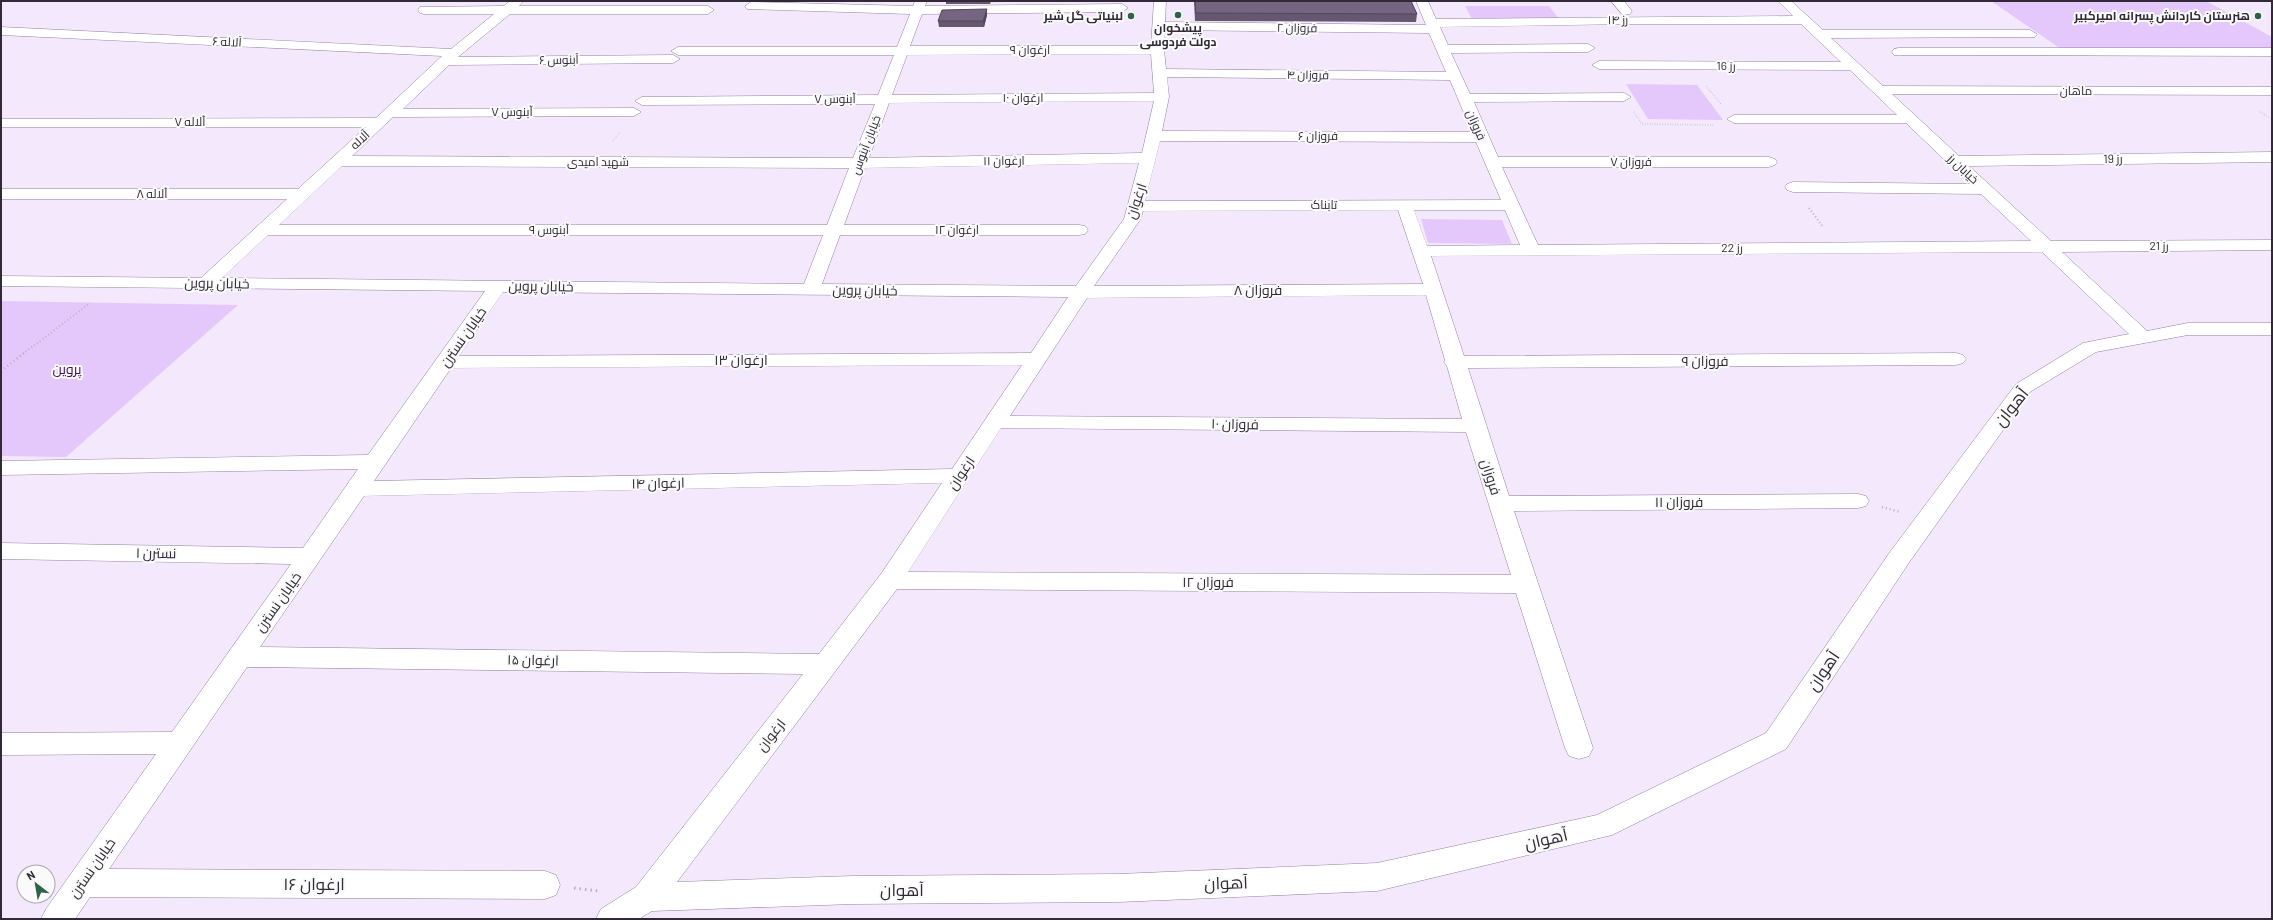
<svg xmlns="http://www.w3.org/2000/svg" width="2273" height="920" viewBox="0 0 2273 920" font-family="Barlow,Cairo,sans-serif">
  <rect width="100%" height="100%" fill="#f3e8fc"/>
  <g fill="#e5c8fb">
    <path d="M1991 1H2206L2272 37V51H2064Z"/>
    <path d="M1465 6H1549L1560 20 1473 21Z"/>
    <path d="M1626 84 1697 85 1723 120 1648 119Z"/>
    <path d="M1421 219 1502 220 1512 244 1428 243Z"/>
    <path d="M1 301 238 305 66 457 1 456Z"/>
  </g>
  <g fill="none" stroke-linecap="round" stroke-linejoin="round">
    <defs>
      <g id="minor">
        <path d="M510 1H524L519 6H708L714 10 708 14H510L458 57 673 55 680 59 673 63 449 65 403 109 634 108 641 112 634 116 393 117 352 156 853 158 875 104 642 105 635 101 642 97 878 95 894 55H678L671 51 678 47H897L910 14 747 9 745 6 751 2 913 6 915 1H927L925 6 1122 4 1128 8 1122 12 922 14 910 46H1151L1154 1H1166L1165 22 1426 25 1416 1H1428L1436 19 1793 16 1778 1H1791L1823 30H2030L2037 34 2035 37 1831 38 1883 86 2272 87V95L1892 94 1959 156 2272 152V162L1969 166 2051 241 2272 240V250L2062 252 2147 331 2188 323H2272V335H2188L2096 352 2030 392 1908 564 1786 749 1612 835 1377 891 1119 902 853 904 652 911 639 919H596L601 909 636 887 803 674 247 667 109 869 545 871 556 875 560 885 556 895 545 899 90 897 75 919H41L46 909 156 754 1 755V733L172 732 291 564 1 559V543L303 548 358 469 1 475V461L368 455 485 291 1 286V276L201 278 287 199H1V189H298L366 127H1V119L376 118 442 56 1 35V27L451 49 494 14H424L420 13 418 10 420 7 504 6ZM1632 24H1801L1841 62 1599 61 1592 65 1599 69 1850 70 1897 115H1734L1727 119 1734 123H1906L1970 184 1793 182 1787 184 1785 187 1787 190 1793 192 1981 194 2031 241 1538 245 1502 167H1769L1775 165 1777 162 1775 159 1769 157H1498L1474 102 1624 101 1631 97 1624 93 1470 94 1451 53 1588 52 1595 48 1588 44 1448 45 1440 27ZM1165 30 1429 33 1446 72 1166 69 1164 50ZM1151 54 1154 93 892 95 907 55ZM1167 77 1450 80 1472 132 1162 131 1169 97ZM1154 101 1142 153 869 158 889 103ZM1160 141 1476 142 1501 200 1145 201ZM1139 163 1124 219 1076 286 822 284 840 235H1079L1085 234 1088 230 1085 226 1079 225H844L865 168ZM342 166 849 168 827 225H279ZM1398 210 1423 284 1094 286 1140 220 1143 211ZM1414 210H1505L1520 245 1427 246ZM268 235H823L804 284 222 278ZM2042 252 2129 334 2083 343 2016 384 1890 552 1766 733 1597 815 1377 863 1119 874 853 876 677 882 897 589 1516 593 1565 748 1569 756 1579 759 1589 756 1593 748 1514 511 1858 508 1866 506 1869 501 1866 496 1858 494 1509 496 1468 368 1956 365 1963 363 1966 359 1963 355 1956 353 1464 356 1431 256ZM503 292 1068 297 1031 353 459 356ZM1426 295 1445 360 1444 362 1447 366 1462 419 1010 416 1087 298ZM1022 365 952 469 374 481 451 368ZM1001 428 1466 432 1511 575 908 572ZM942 483 881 574 819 654 260 647 364 496Z"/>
        <path d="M1611 1H1624L1632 11 1630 14H1622Z"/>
        <path d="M1899 48H2272V56L1894 55 1892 52 1894 49Z"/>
      </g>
    </defs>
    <use href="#minor" stroke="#92819f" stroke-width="1"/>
    <g stroke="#b8afc0" stroke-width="1.5" stroke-dasharray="0.5 2" stroke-linecap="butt">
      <path d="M1706 86 1721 104"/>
      <path d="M1634 112 1642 124 1713 125"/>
      <path d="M2260 112 2272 119"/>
      <path d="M613 141 620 132"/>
    </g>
    <g stroke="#b8afc0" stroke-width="2" stroke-dasharray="1 2.5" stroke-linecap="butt">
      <path d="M1809 208 1823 227"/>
      <path d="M23 354 90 303"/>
    </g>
    <g stroke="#b8afc0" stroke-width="2.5" stroke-dasharray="1 3" stroke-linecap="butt">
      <path d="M1 371 24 353"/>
      <path d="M1882 507 1900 512"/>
    </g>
    <path stroke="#b8afc0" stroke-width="3" stroke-dasharray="1.5 4" stroke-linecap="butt" d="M574 888 599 891"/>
    <use href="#minor" fill="#fff" fill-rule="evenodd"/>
  </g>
  <g fill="#655770">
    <path d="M946 1H991L990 4H946Z"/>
    <path d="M1194 1H1411L1417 14 1416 22 1195 21Z"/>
    <path d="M987 9V15L984 27H939L938 21Z"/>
  </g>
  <path fill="#52475b" d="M987 9V15L984 27 983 21Z"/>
  <g fill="#756582" stroke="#52475b">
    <path d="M1195 1H1411L1417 14 1196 13Z"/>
    <path d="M987 9 983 21H938L942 10Z"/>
  </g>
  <g fill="#2e6349" stroke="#fafafa" stroke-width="1.5">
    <circle cx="1178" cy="15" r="4"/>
    <circle cx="1131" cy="16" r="4"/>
    <circle cx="2258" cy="16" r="4"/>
  </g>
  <g text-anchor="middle" stroke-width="4" stroke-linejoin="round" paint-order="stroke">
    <g font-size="12" font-weight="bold" fill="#312a36" stroke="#fafafa" text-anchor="end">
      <text x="1123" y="20">لبنیاتی گل شیر</text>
      <text x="2250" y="20">هنرستان کاردانش پسرانه امیرکبیر</text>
      <text x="1178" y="32" text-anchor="middle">پیشخوان<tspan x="1178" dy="14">دولت فردوسی</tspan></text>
    </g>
    <g font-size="12" fill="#312a36" stroke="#fafafa">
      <text transform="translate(1618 20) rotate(-1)" y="4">رز ۱۴</text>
      <text transform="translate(1297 28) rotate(1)" y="4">فروزان ۲</text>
      <text transform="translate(227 42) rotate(3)" y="4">آلاله ۶</text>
      <text x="1030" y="54">ارغوان ۹</text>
      <text transform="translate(559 60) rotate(-1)" y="4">آبنوس ۶</text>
      <text x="1726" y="70">رز 16</text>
      <text transform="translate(1308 75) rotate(1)" y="4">فروزان ۴</text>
      <text x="2076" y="95">ماهان</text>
      <text x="1023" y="102">ارغوان ۱۰</text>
      <text x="835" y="103">آبنوس ۷</text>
      <text x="512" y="116">آبنوس ۷</text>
      <text x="190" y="126">آلاله ۷</text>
      <text transform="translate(1476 125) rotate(66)" y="4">فروزان</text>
      <text x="1318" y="140">فروزان ۶</text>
      <text transform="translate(360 140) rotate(-43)" y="4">آلاله</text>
      <text transform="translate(866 145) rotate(-69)" y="4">خیابان آبنوس</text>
      <text transform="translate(2113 159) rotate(-1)" y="4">رز 19</text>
      <text transform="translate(1004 161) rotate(-1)" y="4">ارغوان ۱۱</text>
      <text x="598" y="166">شهید امیدی</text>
      <text x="1631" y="166">فروزان ۷</text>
      <text transform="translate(1963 169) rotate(43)" y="4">خیابان رز</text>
      <text x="152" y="198">آلاله ۸</text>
      <text x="1324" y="209">تابناک</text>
      <text x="549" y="234">آبنوس ۹</text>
      <text x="957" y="234">ارغوان ۱۲</text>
      <text x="2159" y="250">رز 21</text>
      <text x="1732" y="252">رز 22</text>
    </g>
    <g font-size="14" fill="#312a36" stroke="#fafafa">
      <text transform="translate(1136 201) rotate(-71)" y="5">ارغوان</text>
      <text transform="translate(217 283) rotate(1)" y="5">خیابان پروین</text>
      <text transform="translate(541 286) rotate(1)" y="5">خیابان پروین</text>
      <text transform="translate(865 290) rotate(1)" y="5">خیابان پروین</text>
      <text x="1258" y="295">فروزان ۸</text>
      <text transform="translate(463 337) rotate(-55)" y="5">خیابان نسترن</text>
      <text x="741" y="365">ارغوان ۱۳</text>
      <text x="1705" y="366">فروزان ۹</text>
      <text transform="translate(1235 424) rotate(1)" y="5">فروزان ۱۰</text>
      <text transform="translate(961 473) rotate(-56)" y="5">ارغوان</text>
      <text transform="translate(1491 477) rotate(72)" y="5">فروزان</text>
      <text transform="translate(658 483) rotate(-1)" y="5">ارغوان ۱۴</text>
      <text x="1679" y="507">فروزان ۱۱</text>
      <text transform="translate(156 553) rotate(1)" y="5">نسترن ۱</text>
      <text x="1208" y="587">فروزان ۱۲</text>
      <text transform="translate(278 602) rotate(-55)" y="5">خیابان نسترن</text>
      <text transform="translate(533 660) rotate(1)" y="5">ارغوان ۱۵</text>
      <text transform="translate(771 735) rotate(-52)" y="5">ارغوان</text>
      <text transform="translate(92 868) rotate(-55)" y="5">خیابان نسترن</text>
    </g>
    <g font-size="14" fill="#3d0e56" stroke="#fafafa">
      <text x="67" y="374">پروین</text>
    </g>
    <g font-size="17" fill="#312a36" stroke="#fafafa">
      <text transform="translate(2011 407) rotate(-51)" y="6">آهوان</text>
      <text transform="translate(1823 671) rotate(-56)" y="6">آهوان</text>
      <text transform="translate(1546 839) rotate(-13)" y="6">آهوان</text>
      <text transform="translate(1226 883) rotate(-2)" y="6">آهوان</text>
      <text x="314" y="890">ارغوان ۱۶</text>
      <text x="902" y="896">آهوان</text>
    </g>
  </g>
  <rect width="2273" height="920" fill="none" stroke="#312a36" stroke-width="4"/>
  <g transform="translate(36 884) rotate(329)"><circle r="19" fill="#fafafa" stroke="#aaa7ac"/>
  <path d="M0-3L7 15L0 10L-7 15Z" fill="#2e6349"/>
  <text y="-6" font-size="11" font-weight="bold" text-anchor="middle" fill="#312a36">N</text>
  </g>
</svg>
